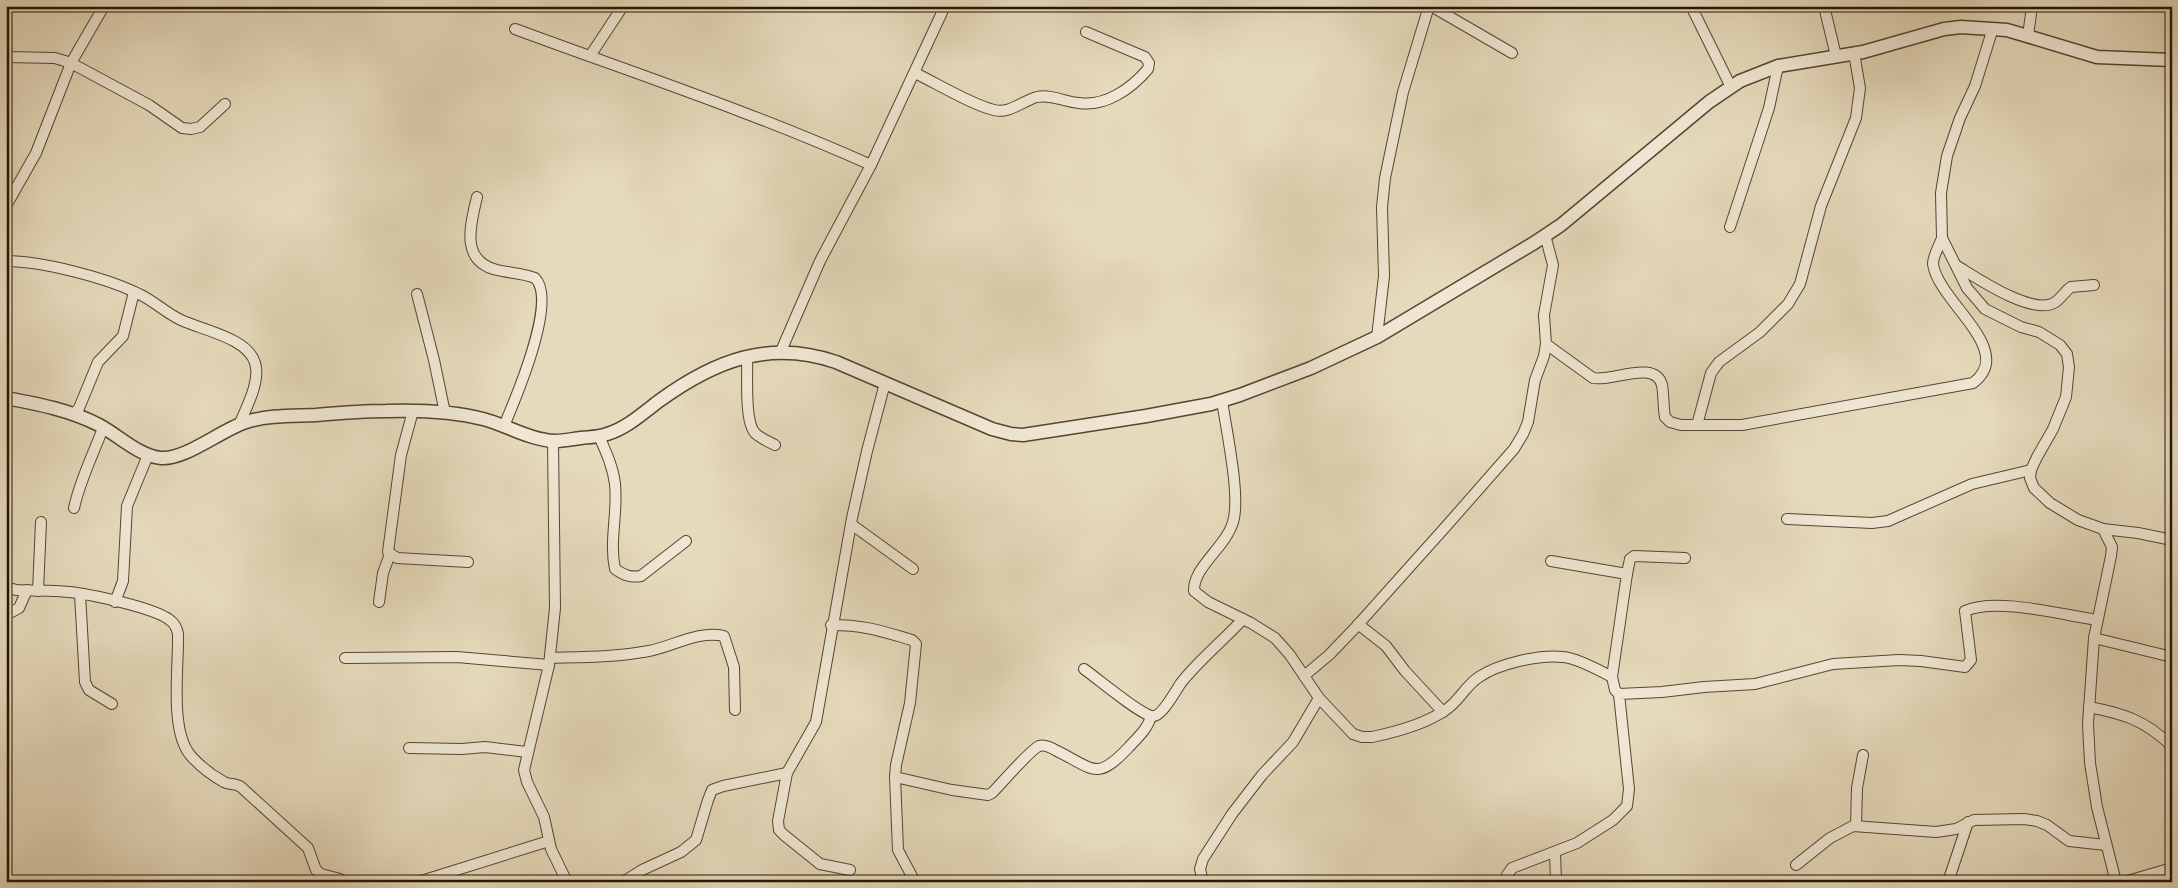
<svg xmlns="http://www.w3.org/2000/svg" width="2178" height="888" viewBox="0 0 2178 888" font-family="'IM FELL English',serif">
  <rect width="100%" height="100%" fill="#e6dabc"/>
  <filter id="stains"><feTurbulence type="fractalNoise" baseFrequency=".004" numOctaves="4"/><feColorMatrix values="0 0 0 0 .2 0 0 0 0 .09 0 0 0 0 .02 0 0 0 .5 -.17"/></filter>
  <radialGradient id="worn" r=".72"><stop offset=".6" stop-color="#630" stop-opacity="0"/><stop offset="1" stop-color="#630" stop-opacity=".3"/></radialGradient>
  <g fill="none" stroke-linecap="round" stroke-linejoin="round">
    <defs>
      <g id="minor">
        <path d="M1431 6 1512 53"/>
        <path d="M1691 6 1731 87"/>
        <path d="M1824 6 1836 56"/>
        <path d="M1993 28 1975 86 1960 118 1947 156 1941 193 1942 238 1967 288 1985 309 2021 327 2039 332 2060 345 2067 354 2069 367 2066 397 2053 429 2037 457 2031 470 2030 478 2034 488 2050 503 2078 520 2103 529 2112 547 2111 556 2094 638 2088 724 2090 763 2097 807 2116 882"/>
        <path d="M515 29C634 73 755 113 871 165"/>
        <path d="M2028 36 2032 6"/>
        <path d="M590 56 623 6"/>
        <path d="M6 57 55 58 71 63 149 105 182 128 191 129 200 127 225 104"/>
        <path d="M915 73C936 83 972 105 994 110 1010 114 1022 101 1037 97 1051 94 1065 102 1079 103 1105 107 1131 89 1148 69L1149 63 1145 57 1086 32"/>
        <path d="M477 197C471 223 459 261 497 270 509 273 523 273 535 278 558 300 515 400 504 426"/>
        <path d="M6 206 36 153 71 63 104 6"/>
        <path d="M1730 227 1769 108 1778 66"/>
        <path d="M6 261C42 261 107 278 139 294 154 301 166 313 181 320 202 330 248 338 255 363 261 381 246 408 239 425"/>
        <path d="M1957 266C1977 278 2031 315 2054 303 2060 300 2065 291 2071 287L2094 285"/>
        <path d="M417 294 434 360 445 413"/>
        <path d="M1377 337 1384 276 1382 207 1385 178 1403 92 1429 6"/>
        <path d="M1546 344 1593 378C1612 382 1655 359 1662 385 1664 396 1663 407 1665 417L1670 422 1681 425H1742L1973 383C2017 350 1938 302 1933 264 1933 256 1939 246 1942 238"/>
        <path d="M781 351 820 261 871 165 945 6"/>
        <path d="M747 356C748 374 744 421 755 433 760 438 769 442 775 445"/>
        <path d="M1222 400C1226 430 1241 496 1233 522 1226 547 1193 567 1194 591L1208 602 1251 623 1275 638 1290 655 1319 698 1353 734 1362 737H1372C1396 732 1423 725 1444 711 1458 703 1465 686 1479 677 1498 664 1540 654 1563 657 1577 658 1599 670 1612 677L1615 690 1619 694"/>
        <path d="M413 411 401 455 388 552 397 558 468 562"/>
        <path d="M74 414 79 408 98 362 123 336 134 292"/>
        <path d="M1697 425 1711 373 1719 362 1760 332 1788 304 1800 284 1821 206 1856 118 1860 88 1854 53"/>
        <path d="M599 436C606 452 613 467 615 484 618 513 609 541 615 569 624 575 630 578 641 576L686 541"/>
        <path d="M553 441 555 608 549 665 524 770 527 782 544 817 551 849 567 882"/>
        <path d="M74 508C80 480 93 455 103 428"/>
        <path d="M1787 519 1872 523 1888 521 1972 484 2031 470"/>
        <path d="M851 524 913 569"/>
        <path d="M2103 529 2138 533 2172 540"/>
        <path d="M1551 561 1627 574 1612 677"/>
        <path d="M1627 574 1630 559 1634 556 1685 558"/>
        <path d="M6 587 16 590C33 591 51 590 69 592 89 594 157 608 171 621 175 624 177 629 178 634 179 666 169 731 191 756 200 766 213 776 224 782 229 785 235 783 241 787L308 848 316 870 321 874 340 879"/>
        <path d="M38 591 41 522"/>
        <path d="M80 594 85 682 89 690 112 704"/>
        <path d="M115 602 123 581 127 506 148 455"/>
        <path d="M379 602 383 573 390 554"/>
        <path d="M6 615 19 608 27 590"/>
        <path d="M1358 624 1386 646 1405 671 1443 712"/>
        <path d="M831 625C865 625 881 631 912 640L916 644 910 703 896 765 895 777 898 850 915 882"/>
        <path d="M2094 638 2172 657"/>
        <path d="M345 658 457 657 549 665"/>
        <path d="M550 658C583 657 617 657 649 651 674 646 699 630 724 636L734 667 735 710"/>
        <path d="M1084 669C1098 679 1137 712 1151 716 1161 719 1176 690 1181 683 1198 661 1224 640 1243 619"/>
        <path d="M1304 676 1329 655 1355 628 1449 523 1514 449 1523 434 1528 422 1535 380 1544 356 1546 344 1544 315 1553 265 1545 235"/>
        <path d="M2089 707C2125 714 2144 720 2172 746"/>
        <path d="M409 748 462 749 485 747 527 752"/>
        <path d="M895 777 952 790 988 795 992 793C1000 785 1031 749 1039 746 1045 744 1052 748 1057 751 1094 769 1096 782 1129 747 1137 738 1148 729 1151 716"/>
        <path d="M1856 826 1857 788 1863 755"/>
        <path d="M1555 852 1556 882"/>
        <path d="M1796 865 1830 838 1853 826 1936 832 1956 829 1974 820 2024 819 2037 821 2047 825 2069 841 2106 845"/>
        <path d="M850 870 820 864 784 835 779 830 778 821 787 773 816 722 852 518 867 451 885 383"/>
        <path d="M418 882 549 841"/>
        <path d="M623 882 642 870 681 852 696 840 708 800 712 790 723 786 787 773"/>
        <path d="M1203 882 1200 869 1203 859 1232 814 1262 775 1293 742 1319 698"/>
        <path d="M1510 882 1507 875 1512 868 1577 843 1613 820 1627 806 1629 789 1619 694 1662 692 1704 687 1755 684 1833 664 1899 660 1921 661 1965 667 1971 660 1965 611C1996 597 2063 615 2097 620"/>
        <path d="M1948 882 1968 822"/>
        <path d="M2124 882 2172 868"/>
      </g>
      <path id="tertiary" d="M6 398C38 404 70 410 99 425 118 435 139 456 161 458 185 460 221 430 246 422 268 415 293 416 316 415 339 413 363 411 386 411 418 410 452 411 483 419 506 425 530 440 555 441 563 441 572 439 581 438 590 437 599 437 607 434 627 428 643 413 659 401 714 361 769 339 836 362L992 429 1011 434 1023 435 1146 416 1211 404 1240 395 1311 368 1377 337 1534 243 1561 225 1709 102 1740 81 1778 66 1863 52 1944 29 1961 27 2007 30 2097 57 2172 60"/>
    </defs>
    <use href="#minor" stroke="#544630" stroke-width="12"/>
    <use href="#tertiary" stroke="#544630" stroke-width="15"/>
    <use href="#minor" stroke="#efe7d3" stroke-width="10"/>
    <use href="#tertiary" stroke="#efe7d3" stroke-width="12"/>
  </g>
  <rect width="2178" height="888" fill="none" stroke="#e6dabc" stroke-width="25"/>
  <rect x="8" y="8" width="2163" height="873" fill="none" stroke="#231402" stroke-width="2.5"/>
  <rect x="12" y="12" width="2153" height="863" fill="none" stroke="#231402"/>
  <rect width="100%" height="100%" filter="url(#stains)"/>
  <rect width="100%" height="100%" fill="url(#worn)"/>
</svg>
